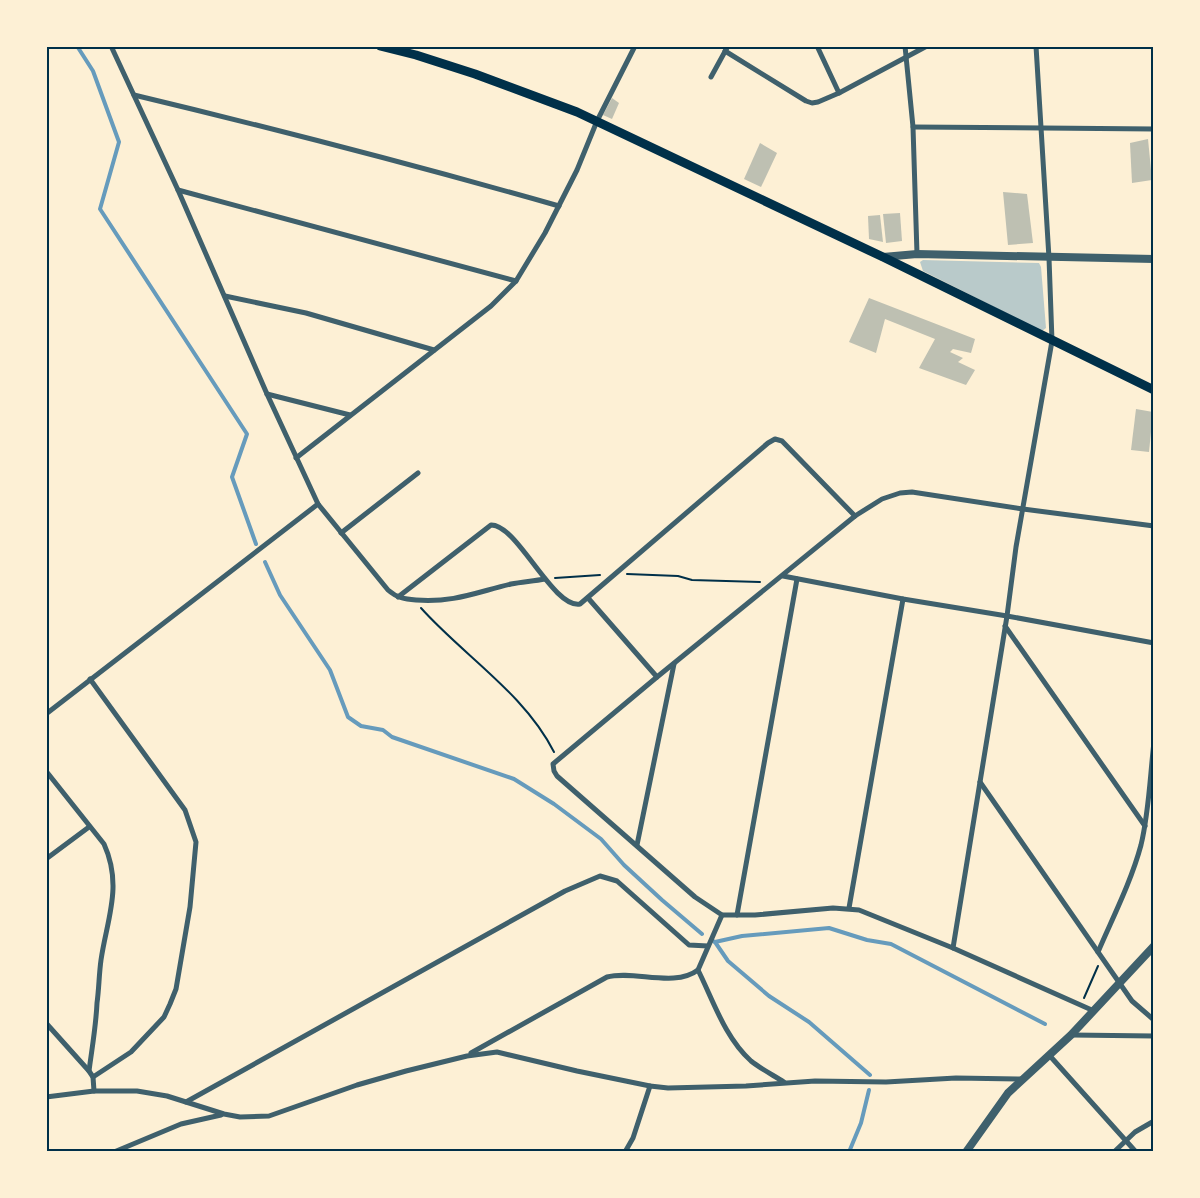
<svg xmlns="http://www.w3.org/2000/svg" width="1200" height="1198" viewBox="0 0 1200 1198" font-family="Rubik,sans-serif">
  <rect width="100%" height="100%" fill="#fdf0d5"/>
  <path fill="#b9caca" d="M923 260 1039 263 1041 267 1046 328 1042 331 923 271 920 262Z"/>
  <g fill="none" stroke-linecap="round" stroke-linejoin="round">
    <g stroke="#669bbc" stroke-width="4">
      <path d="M77 46 93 71 119 142 100 209 247 434 232 477 256 544"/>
      <path d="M265 562 280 595 330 670 348 717 361 726 383 730 392 737 514 779 554 804 601 839 624 865 662 900 702 934"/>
      <path d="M713 941 715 942 742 936 829 928 867 940 891 944 1045 1024"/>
      <path d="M715 942 728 961 769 996 809 1022 870 1075"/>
      <path d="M849 1152 861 1123 869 1090"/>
    </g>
  </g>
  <g fill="#bec0b2">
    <path d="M612 98 619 103 612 119 603 115Z"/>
    <path d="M1148 139 1152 180 1132 183 1130 143Z"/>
    <path d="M760 143 777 153 761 187 744 179Z"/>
    <path d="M1003 192 1027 194 1033 243 1008 245Z"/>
    <path d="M900 213 902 241 886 243 883 214Z"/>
    <path d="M880 215 883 242 869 239 868 216Z"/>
    <path d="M869 298 975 339 971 353 953 349 950 352 963 358 958 362 975 370 966 385 919 368 935 339 885 319 876 353 849 342Z"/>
    <path d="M1136 409 1153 412 1149 452 1131 450Z"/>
  </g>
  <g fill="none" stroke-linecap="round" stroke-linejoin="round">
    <g stroke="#003049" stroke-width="2">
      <path d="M627 574 678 576 692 580 760 582"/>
      <path d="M555 578 600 575"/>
      <path d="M421 608C464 656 524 693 554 752"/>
      <path d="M1084 998 1098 966"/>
    </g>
    <g stroke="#3f606c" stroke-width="5">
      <path d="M111 46 178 190 267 394 318 504 388 590C397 598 405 599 416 600 453 603 477 592 511 584 522 582 534 581 545 579"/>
      <path d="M817 46 839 93"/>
      <path d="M905 46 913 127 917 254"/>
      <path d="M725 51 806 101 812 103 818 102 839 93 927 46"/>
      <path d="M711 77 728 46"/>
      <path d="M134 95C276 129 418 166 559 206"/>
      <path d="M913 127 1154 129"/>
      <path d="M178 190 516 281"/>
      <path d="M225 296 306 313 434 350"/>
      <path d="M267 394 350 415"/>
      <path d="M296 458 491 306 516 281 545 233 577 170 597 121 635 46"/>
      <path d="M341 533 418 473"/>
      <path d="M783 576 903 599 1007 616 1154 643"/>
      <path d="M398 597 491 525C517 524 553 609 580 604L768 443 775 439 782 441 855 516"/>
      <path d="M588 598 657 677"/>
      <path d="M1005 626 1145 826"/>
      <path d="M90 679 185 810 196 842 190 907 176 989 170 1004 164 1017 131 1052 93 1077"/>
      <path d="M46 714 318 504"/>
      <path d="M46 771 104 844C123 886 107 919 101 960 99 974 99 989 97 1003 96 1026 92 1048 89 1071"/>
      <path d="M980 782 1132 1001 1154 1020"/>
      <path d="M637 845 674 664"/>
      <path d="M46 859 89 827"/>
      <path d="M849 908 903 599"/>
      <path d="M737 915 797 579"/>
      <path d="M953 948 1007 616 1016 547 1052 341 1049 258 1036 46"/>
      <path d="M1098 952C1113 917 1131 882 1141 845 1149 812 1150 776 1154 742"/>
      <path d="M698 970C713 1000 725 1038 751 1061 761 1069 773 1075 784 1082"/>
      <path d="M1094 1011 953 948 859 910 833 908 755 915H722L695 897 557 776 554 771 553 764 657 677 855 516 882 499 900 493 912 492 1023 509 1154 526"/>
      <path d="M46 1023 89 1071 93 1077 94 1091"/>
      <path d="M1071 1035 1154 1036"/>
      <path d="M471 1053 607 977C635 970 674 988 698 970L722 915"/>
      <path d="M1050 1056 1136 1152"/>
      <path d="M46 1097 94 1091H137L167 1096 224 1114 240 1117 269 1116 357 1085 406 1071 467 1056 497 1052 577 1071 650 1086 668 1088 746 1086 815 1081 886 1082 956 1078 1022 1079"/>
      <path d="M186 1102 565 891 600 876 617 881 689 945 708 946"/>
      <path d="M114 1152 181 1124 221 1115"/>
      <path d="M625 1152 633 1138 650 1086"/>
      <path d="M1114 1152 1135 1132 1154 1121"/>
    </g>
    <g stroke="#3f606c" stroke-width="8">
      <path d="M883 257 917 254 1154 259"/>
      <path d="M966 1152 1008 1093 1071 1035 1154 946"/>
    </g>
    <path stroke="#003049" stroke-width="9" d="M380 46 416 55 475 74 577 112 883 257 1154 390"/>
  </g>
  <rect width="1200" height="1198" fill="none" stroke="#fdf0d5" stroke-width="95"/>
  <rect x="48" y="48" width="1104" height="1102" fill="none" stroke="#003049" stroke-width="2"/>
</svg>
